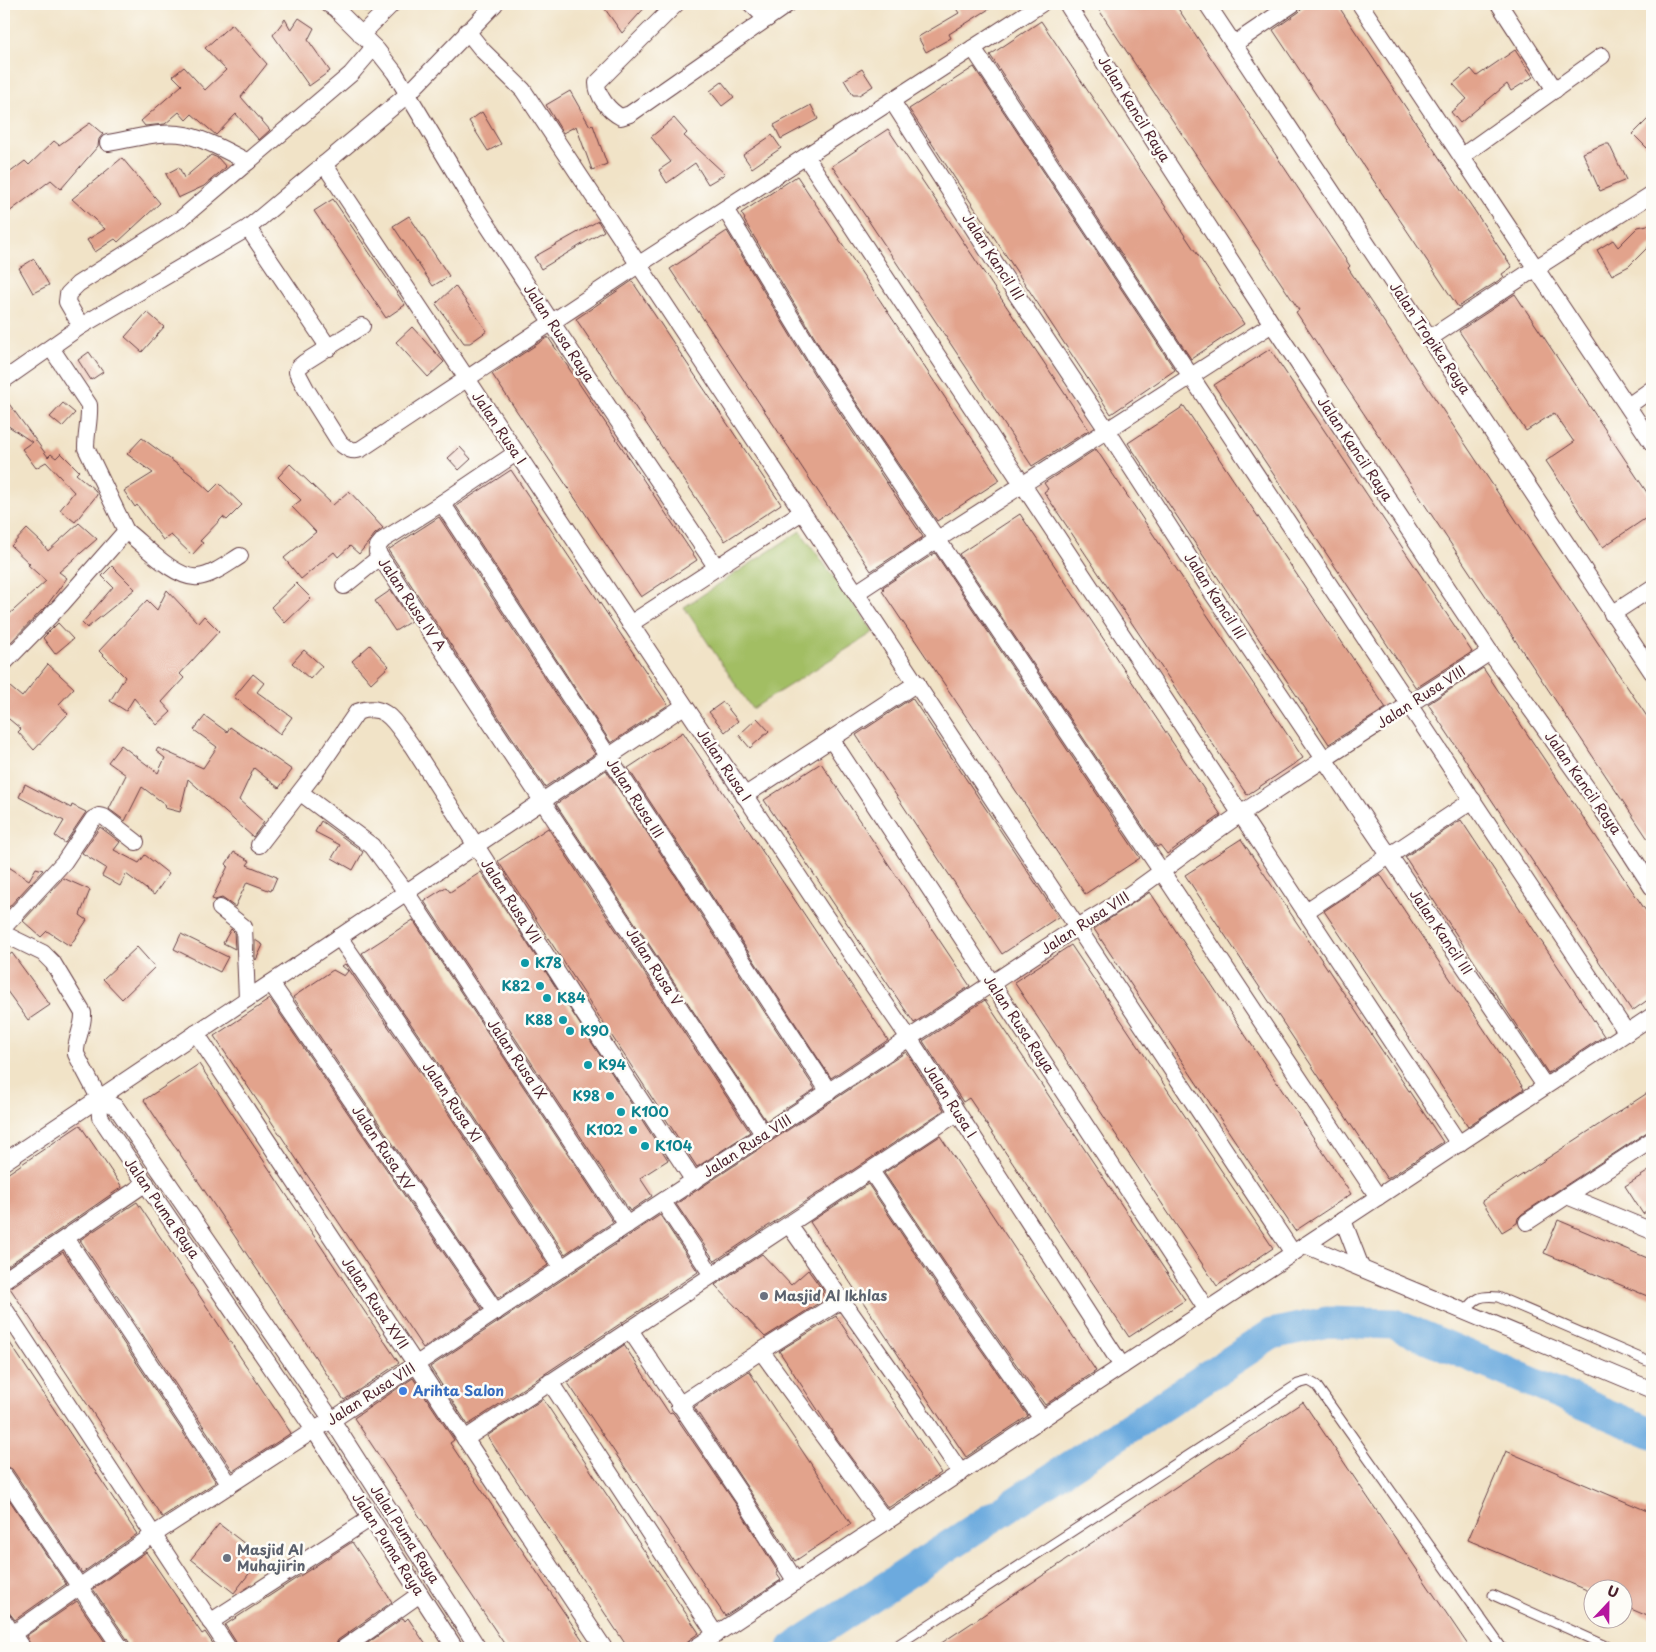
<svg xmlns="http://www.w3.org/2000/svg" width="1656" height="1652" viewBox="0 0 1656 1652" font-family="'Playpen Sans',sans-serif">
  <rect width="100%" height="100%" fill="#fdfcf7"/>
  <filter id="ink" filterUnits="userSpaceOnUse"><feTurbulence type="fractalNoise" baseFrequency=".02" numOctaves="2"/><feDisplacementMap in="SourceGraphic" scale="10" xChannelSelector="R" yChannelSelector="G"/><feConvolveMatrix kernelMatrix="1 2 1 2 8 2 1 2 1" color-interpolation-filters="sRGB"/></filter>
  <filter id="wash" filterUnits="userSpaceOnUse"><feTurbulence type="fractalNoise" baseFrequency=".0096" numOctaves="4" result="noise"/><feDisplacementMap in="SourceGraphic" scale="20" xChannelSelector="R" yChannelSelector="G"/><feGaussianBlur stdDeviation="1.12" result="paint"/><feColorMatrix in="noise" values="0 0 0 0 0 0 0 0 0 0 0 0 0 0 0 0 0 1.4 0 .05"/><feComposite in="paint" operator="in"/></filter>
  <g filter="url(#wash)">
    <rect width="100%" height="100%" fill="#f1e3c7"/>
    <path fill="#a2be64" stroke="#766e48" d="M800 531 874 632 752 709 684 607Z"/>
    <path fill="#81a55a" stroke="#666242" d="M355 4H377L369 13Z"/>
    <g fill="none" stroke-linecap="round" stroke-linejoin="round">
      <path stroke="#6caade" stroke-width="31" d="M793 1648 1272 1334 1327 1322 1394 1324 1652 1433"/>
    </g>
    <g id="blocks">
      <g fill="#e2a38c">
        <path d="M613 4H648L622 33 605 9Z"/>
        <path d="M953 4H997L949 34 951 38 926 52 918 37 959 13Z"/>
        <path d="M1095 4H1175L1350 266 1348 268 1652 724V845L1296 312 1299 310Z"/>
        <path d="M1307 4H1337L1512 267 1502 274 1504 277 1458 307 1273 30 1299 12Z"/>
        <path d="M299 18 314 28 308 40 330 71 309 86 273 35 285 19 291 30Z"/>
        <path d="M1041 21 1244 324 1191 359 990 55Z"/>
        <path d="M232 24 267 64 241 97 270 130 259 140 236 114 216 135 192 114 186 120 179 112 165 124 145 126 141 121 182 85 173 76 184 67 205 90 226 70 205 48Z"/>
        <path d="M1515 50 1533 77 1511 91 1507 84 1460 123 1451 112 1467 99 1453 84 1471 69 1477 76Z"/>
        <path d="M974 67 1175 370 1111 414 909 109Z"/>
        <path d="M862 69 873 86 859 95H853L844 80Z"/>
        <path d="M722 82 734 97 722 106 710 91Z"/>
        <path d="M570 91 590 126 593 125 607 164 592 170 576 126 563 133 546 105Z"/>
        <path d="M811 105 818 119 781 139 774 125Z"/>
        <path d="M482 112 501 144 488 151 469 121Z"/>
        <path d="M1652 115V153L1633 134Z"/>
        <path d="M674 118 687 133 684 136 725 174 708 184 695 163 667 183 659 170 671 162 651 137Z"/>
        <path d="M90 123 103 134 99 139 98 146 61 189 51 180 4 216V177L25 161 29 165 54 141 59 145Z"/>
        <path d="M888 129 1089 430 1032 466 832 166Z"/>
        <path d="M772 135 781 148 752 168 743 155Z"/>
        <path d="M1604 144H1609L1626 180 1600 191 1583 153Z"/>
        <path d="M211 155 218 158 226 167 204 186 178 198 166 174 179 167 184 178Z"/>
        <path d="M122 158 160 203 118 242 115 239 95 252 87 240 105 229 72 199Z"/>
        <path d="M797 176 1000 480 937 521 831 365 744 220 745 219 741 213Z"/>
        <path d="M333 199 405 305 386 318 314 211Z"/>
        <path d="M409 216 449 276 433 286 393 226Z"/>
        <path d="M598 221 604 231 541 269 534 257Z"/>
        <path d="M1652 224V243L1629 266 1612 275 1597 250 1613 240 1618 247 1638 227Z"/>
        <path d="M727 231 815 376 923 537 871 571 670 269Z"/>
        <path d="M34 259 49 285 33 293 19 268Z"/>
        <path d="M632 281 781 504 725 541 576 319Z"/>
        <path d="M455 286 487 331 470 343H464L436 304Z"/>
        <path d="M1515 294 1652 500V514L1603 547 1546 461 1574 442 1554 413 1526 431 1459 331Z"/>
        <path d="M147 312 164 327 142 352 125 337Z"/>
        <path d="M412 327 444 362 428 377 396 342Z"/>
        <path d="M548 337 697 560 641 597 492 374Z"/>
        <path d="M1270 349 1472 652 1416 688 1214 385Z"/>
        <path d="M89 352 103 372 91 380 78 360Z"/>
        <path d="M4 397 48 457 51 454 56 458 61 453 79 471 76 474 95 490 97 495 75 522 60 510 74 492 46 462 36 468 22 449 32 442 4 423Z"/>
        <path d="M63 403 75 413 62 427 50 417Z"/>
        <path d="M1184 406 1386 708 1329 744 1128 443Z"/>
        <path d="M142 438 194 477 210 492 219 483 242 505 227 520 223 517 200 541 203 543 192 555 171 535 163 540 137 505 135 507 124 491 153 473 127 454Z"/>
        <path d="M460 447 471 459 459 470 448 458Z"/>
        <path d="M1096 449 1303 758 1247 795 1044 492 1048 489 1044 483Z"/>
        <path d="M290 464 333 505 349 491 383 528 375 534 359 554 350 546 338 557 334 552 301 579 284 558 316 532 292 507 301 500 278 477Z"/>
        <path d="M511 470 668 705 611 743 456 506Z"/>
        <path d="M1020 514 1221 815 1167 854 1160 845 1157 847 959 554Z"/>
        <path d="M439 517 595 754 545 787 388 550Z"/>
        <path d="M79 523 97 539 59 572 67 578 47 605 4 649V619L46 581 28 565 30 564 11 546 27 529 41 542 48 551Z"/>
        <path d="M935 553 1140 858 1085 894 882 591 884 590 883 587Z"/>
        <path d="M112 566 135 589 87 628 82 623 113 587 102 576Z"/>
        <path d="M296 583 311 598 285 623 271 607Z"/>
        <path d="M167 590 198 623 204 616 219 631 180 674 184 678 162 702 171 712 157 725 134 698 126 711 110 701 125 677 99 651 147 600 157 610Z"/>
        <path d="M391 590 411 621 395 631 375 601Z"/>
        <path d="M58 623 73 639 55 654 43 638Z"/>
        <path d="M370 645 389 666 371 683 352 661Z"/>
        <path d="M304 650 322 666 310 679 292 663Z"/>
        <path d="M48 664 74 688 59 704 68 714 34 750 18 732 21 729 4 715V682L22 697Z"/>
        <path d="M1483 668 1652 920V997L1632 1011 1428 704Z"/>
        <path d="M253 674 264 683 257 692 292 717 280 734 234 697Z"/>
        <path d="M912 698 1058 917 1002 954 856 735Z"/>
        <path d="M723 702 738 721 725 732 709 712Z"/>
        <path d="M205 716 227 732 230 727 292 770 279 788 254 768 239 800 264 822 253 837 188 779 180 812 165 808 166 805 142 787 125 821 109 809 126 775 108 762 121 745 158 773 165 758 156 751 158 748 203 768 217 747 194 730Z"/>
        <path d="M757 718 769 731 750 748 739 735Z"/>
        <path d="M683 732 888 1040 831 1078 628 768Z"/>
        <path d="M821 763 970 986 914 1023 764 800Z"/>
        <path d="M606 770 815 1089 766 1121 556 804Z"/>
        <path d="M25 784 71 808 72 805 86 812 65 843 55 836 64 821 19 797Z"/>
        <path d="M1461 820 1604 1036 1548 1073 1405 857Z"/>
        <path d="M321 821 363 852 353 870 332 858 340 845 315 832Z"/>
        <path d="M100 827 120 842 114 850 139 863 145 855 169 874 154 895 126 874 120 886 102 876 106 868 82 853Z"/>
        <path d="M548 828 750 1132 697 1167 498 861Z"/>
        <path d="M1241 839 1443 1142 1387 1179 1185 875Z"/>
        <path d="M234 852 250 861 247 865 277 877 271 891 247 882 235 907 222 898 215 900 212 899 228 866 226 864Z"/>
        <path d="M4 864 29 880 36 868 43 870 7 909 4 906Z"/>
        <path d="M481 872 668 1160 640 1178 652 1196 630 1211 424 901 446 887 450 892Z"/>
        <path d="M1380 874 1524 1089 1468 1126 1324 911Z"/>
        <path d="M63 878 90 890 80 915 87 920 70 946 47 931 41 937 23 921Z"/>
        <path d="M1150 892 1351 1194 1295 1231 1094 929Z"/>
        <path d="M413 920 613 1222 565 1254 462 1098 362 953Z"/>
        <path d="M231 929 234 932 235 949 223 943Z"/>
        <path d="M181 934 228 957 220 972 174 949Z"/>
        <path d="M255 940 263 945 256 960 255 959Z"/>
        <path d="M1071 945 1273 1248 1217 1286 1014 982Z"/>
        <path d="M137 947 155 967 122 999 103 979Z"/>
        <path d="M12 953 50 1005 28 1020 4 987V959Z"/>
        <path d="M345 964 446 1110 548 1265 498 1298 293 997 333 970 344 976 348 971 342 966Z"/>
        <path d="M270 999 482 1309 423 1348 214 1036Z"/>
        <path d="M985 1000 1185 1300 1129 1337 969 1098 963 1102 923 1041Z"/>
        <path d="M906 1052 944 1110 715 1261 676 1204Z"/>
        <path d="M199 1064 399 1363 344 1400 144 1100Z"/>
        <path d="M1652 1090V1130L1647 1132 1522 1214 1518 1218 1517 1223 1502 1232 1482 1201Z"/>
        <path d="M80 1125 122 1187 4 1268V1176Z"/>
        <path d="M940 1136 1096 1371 1045 1405 964 1291 884 1173Z"/>
        <path d="M1652 1169V1208L1643 1214 1625 1186Z"/>
        <path d="M868 1184 948 1303 1028 1416 966 1457 810 1222Z"/>
        <path d="M137 1202 291 1433 233 1471 80 1240Z"/>
        <path d="M660 1215 698 1272 468 1425 430 1367Z"/>
        <path d="M1558 1220 1652 1260V1298L1544 1253Z"/>
        <path d="M63 1252 216 1482 162 1517 10 1288Z"/>
        <path d="M762 1254 791 1285 808 1270 824 1292 822 1294 825 1299 765 1337 715 1285Z"/>
        <path d="M836 1316 941 1473 888 1508 835 1436 779 1351Z"/>
        <path d="M4 1334 137 1534 82 1573 12 1469 4 1465Z"/>
        <path d="M624 1345 669 1413 672 1412 674 1414 735 1503 778 1572 776 1573 781 1580 725 1616 568 1383Z"/>
        <path d="M749 1371 851 1524 795 1561 751 1493 694 1407Z"/>
        <path d="M413 1378 454 1440 450 1443 588 1648H507L354 1418Z"/>
        <path d="M543 1399 699 1633 689 1640 685 1648H628L487 1436Z"/>
        <path d="M1303 1402 1470 1648H934Z"/>
        <path d="M1506 1451 1652 1513V1618L1624 1606V1590H1594V1593L1468 1540Z"/>
        <path d="M4 1492 66 1584 15 1620 4 1606Z"/>
        <path d="M219 1524 262 1557 234 1593 191 1559Z"/>
        <path d="M352 1542 392 1602 338 1640 334 1648H238L236 1642 225 1625Z"/>
        <path d="M146 1552 202 1634 205 1632 216 1648H131L129 1642 93 1589Z"/>
        <path d="M77 1601 109 1648H32L26 1636Z"/>
        <path d="M403 1618 405 1621 408 1618 428 1648H361Z"/>
      </g>
    </g>
  </g>
  <g filter="url(#ink)">
    <use href="#blocks" fill-opacity="0" stroke="#633c42" stroke-width="1"/>
    <g fill="none" stroke-linecap="round" stroke-linejoin="round">
      <defs>
        <g id="service">
          <path d="M1465 1312C1475 1298 1480 1295 1498 1297L1652 1363"/>
          <path d="M1493 1595 1611 1648"/>
          <path d="M893 1648 1298 1384 1309 1381 1316 1385 1502 1648"/>
        </g>
        <g id="minor">
          <path d="M328 4 335 8 377 50 395 73 473 203 552 323 717 568"/>
          <path d="M676 4 597 83C597 96 609 111 621 117L630 114 788 4"/>
          <path d="M751 4 767 19"/>
          <path d="M1067 4 1165 159 1272 324 1490 652 1599 805 1652 887"/>
          <path d="M1207 4 1652 672"/>
          <path d="M1360 4 1652 443"/>
          <path d="M1499 4 1555 90"/>
          <path d="M467 31 483 51 523 90 1293 1253"/>
          <path d="M361 35 392 4"/>
          <path d="M1234 44 1293 4"/>
          <path d="M973 48 1627 1033"/>
          <path d="M892 101 996 264 1107 430 1212 593 1545 1086"/>
          <path d="M108 143C133 139 161 130 186 135 207 140 229 152 248 162"/>
          <path d="M1462 156 1602 56"/>
          <path d="M806 157 1459 1144"/>
          <path d="M324 164 821 910 915 1047 1122 1366"/>
          <path d="M725 209 823 370 1162 872 1378 1197"/>
          <path d="M248 228 329 348"/>
          <path d="M81 326 67 302 68 294 78 284 182 218 351 74 374 47"/>
          <path d="M362 326 305 362 299 367 297 372 306 389 340 443C347 449 352 452 361 449L638 265 1041 4"/>
          <path d="M1430 338 1536 268 1652 194"/>
          <path d="M4 380 81 326 248 228 408 94 495 4"/>
          <path d="M1628 406 1652 389"/>
          <path d="M516 453 442 503 383 540 378 546 377 552 764 1135"/>
          <path d="M442 503 829 1092"/>
          <path d="M126 531C143 544 176 580 198 577 213 575 227 564 240 556"/>
          <path d="M344 586 380 557"/>
          <path d="M856 593 938 539 1272 324"/>
          <path d="M1612 614 1652 588"/>
          <path d="M630 624 802 512"/>
          <path d="M4 663 61 605 126 531 86 448C86 433 90 419 89 405L51 348"/>
          <path d="M831 739 1207 1310"/>
          <path d="M301 793 372 846 406 892 627 1225"/>
          <path d="M744 796 917 683"/>
          <path d="M259 845 320 766 357 712C387 701 396 725 412 746L582 1011 694 1181"/>
          <path d="M220 908 244 927 247 999"/>
          <path d="M1305 912 1473 800"/>
          <path d="M4 927 64 862 93 819 99 816 104 817 136 842"/>
          <path d="M4 934 43 953 53 963 83 1013C84 1027 75 1040 76 1054L99 1098 100 1117 314 1430 455 1648"/>
          <path d="M339 937 454 1104 562 1268"/>
          <path d="M271 983 496 1312"/>
          <path d="M196 1033 604 1648"/>
          <path d="M99 1098 116 1107 332 1420 478 1648"/>
          <path d="M4 1162 684 706"/>
          <path d="M871 1171 956 1297 1042 1419"/>
          <path d="M1567 1196 1652 1231"/>
          <path d="M663 1202 712 1275"/>
          <path d="M1343 1220 1361 1267"/>
          <path d="M1527 1222 1652 1140"/>
          <path d="M789 1225 903 1387 961 1473"/>
          <path d="M66 1238 230 1485"/>
          <path d="M1305 1245 1652 1390"/>
          <path d="M4 1280 146 1183"/>
          <path d="M4 1308 228 1648"/>
          <path d="M630 1330 743 1498 796 1582"/>
          <path d="M761 1351 886 1522"/>
          <path d="M550 1382 716 1635"/>
          <path d="M679 1405 761 1351 842 1300"/>
          <path d="M465 1439 957 1113"/>
          <path d="M4 1475 121 1648"/>
          <path d="M4 1621 22 1648"/>
          <path d="M382 1621 420 1594"/>
          <path d="M210 1622 371 1518"/>
          <path d="M4 1640 153 1535 314 1430 332 1420 1077 927C1136 895 1187 850 1242 813 1324 758 1408 706 1490 652"/>
          <path d="M344 1648 377 1625"/>
          <path d="M695 1648 1652 1016"/>
        </g>
      </defs>
      <use href="#service" stroke="#633c42" stroke-width="11"/>
      <use href="#minor" stroke="#633c42" stroke-width="18"/>
      <use href="#service" stroke="#fff" stroke-width="9"/>
      <use href="#minor" stroke="#fff" stroke-width="16"/>
    </g>
  </g>
  <g fill="#0f9aa8" stroke="#fdfcf7" stroke-width="2">
    <circle cx="525" cy="963" r="5"/>
    <circle cx="540" cy="986" r="5"/>
    <circle cx="547" cy="998" r="5"/>
    <circle cx="563" cy="1020" r="5"/>
    <circle cx="570" cy="1031" r="5"/>
    <circle cx="588" cy="1065" r="5"/>
    <circle cx="610" cy="1096" r="5"/>
    <circle cx="621" cy="1112" r="5"/>
    <circle cx="633" cy="1130" r="5"/>
    <circle cx="645" cy="1146" r="5"/>
  </g>
  <g fill="#6b7280" stroke="#fdfcf7" stroke-width="2">
    <circle cx="764" cy="1296" r="5"/>
    <circle cx="227" cy="1558" r="5"/>
  </g>
  <circle fill="#3f7fe0" stroke="#fdfcf7" stroke-width="2" cx="403" cy="1391" r="5"/>
  <g text-anchor="middle" stroke-width="5" stroke-linejoin="round" paint-order="stroke">
    <g font-size="14" fill="#4a1f2b" stroke="#fdfcf7">
      <text transform="translate(1134 109) rotate(58)" y="5">Jalan Kancil Raya</text>
      <text transform="translate(993 257) rotate(57)" y="5">Jalan Kancil III</text>
      <text transform="translate(559 333) rotate(56)" y="5">Jalan Rusa Raya</text>
      <text transform="translate(1430 338) rotate(56)" y="5">Jalan Tropika Raya</text>
      <text transform="translate(499 428) rotate(56)" y="5">Jalan Rusa I</text>
      <text transform="translate(1355 449) rotate(56)" y="5">Jalan Kancil Raya</text>
      <text transform="translate(1215 596) rotate(57)" y="5">Jalan Kancil III</text>
      <text transform="translate(412 604) rotate(56)" y="5">Jalan Rusa IV A</text>
      <text transform="translate(1421 697) rotate(-33)" y="5">Jalan Rusa VIII</text>
      <text transform="translate(724 765) rotate(56)" y="5">Jalan Rusa I</text>
      <text transform="translate(1583 783) rotate(55)" y="5">Jalan Kancil Raya</text>
      <text transform="translate(635 798) rotate(57)" y="5">Jalan Rusa III</text>
      <text transform="translate(511 901) rotate(57)" y="5">Jalan Rusa VII</text>
      <text transform="translate(1085 923) rotate(-33)" y="5">Jalan Rusa VIII</text>
      <text transform="translate(1441 932) rotate(56)" y="5">Jalan Kancil III</text>
      <text transform="translate(654 967) rotate(57)" y="5">Jalan Rusa V</text>
      <text transform="translate(1019 1024) rotate(56)" y="5">Jalan Rusa Raya</text>
      <text transform="translate(517 1059) rotate(56)" y="5">Jalan Rusa IX</text>
      <text transform="translate(950 1101) rotate(57)" y="5">Jalan Rusa I</text>
      <text transform="translate(452 1102) rotate(56)" y="5">Jalan Rusa XI</text>
      <text transform="translate(747 1146) rotate(-33)" y="5">Jalan Rusa VIII</text>
      <text transform="translate(383 1148) rotate(56)" y="5">Jalan Rusa XV</text>
      <text transform="translate(162 1208) rotate(55)" y="5">Jalan Puma Raya</text>
      <text transform="translate(375 1303) rotate(56)" y="5">Jalan Rusa XVII</text>
      <text transform="translate(371 1394) rotate(-33)" y="5">Jalan Rusa VIII</text>
      <text transform="translate(405 1534) rotate(57)" y="5">Jalal Puma Raya</text>
      <text transform="translate(388 1544) rotate(57)" y="5">Jalan Puma Raya</text>
    </g>
    <g font-size="14" font-weight="bold" fill="#0d838f" stroke="#fdfcf7" text-anchor="start">
      <text x="535" y="968">K78</text>
      <text x="530" y="991" text-anchor="end">K82</text>
      <text x="557" y="1003">K84</text>
      <text x="553" y="1025" text-anchor="end">K88</text>
      <text x="580" y="1036">K90</text>
      <text x="598" y="1070">K94</text>
      <text x="600" y="1101" text-anchor="end">K98</text>
      <text x="631" y="1117">K100</text>
      <text x="623" y="1135" text-anchor="end">K102</text>
      <text x="655" y="1151">K104</text>
    </g>
    <g font-size="14" font-weight="bold" fill="#5b616d" stroke="#fdfcf7" text-anchor="start">
      <text x="774" y="1301">Masjid Al Ikhlas</text>
      <text x="237" y="1555">Masjid Al<tspan x="237" dy="16">Muhajirin</tspan></text>
    </g>
    <g font-size="14" font-weight="bold" fill="#366cbe" stroke="#fdfcf7" text-anchor="start">
      <text x="413" y="1396">Arihta Salon</text>
    </g>
  </g>
  <rect width="1656" height="1652" fill="none" stroke="#fdfcf7" stroke-width="20"/>
  <g transform="translate(1608 1604) rotate(22)"><circle r="24" fill="#fdfcf7" stroke="#b5a4a5"/>
  <path d="M0-4L9 19L0 12L-9 19Z" fill="#b5179e"/>
  <text y="-8" font-size="14" font-weight="bold" text-anchor="middle" fill="#4a1f2b">U</text>
  </g>
</svg>
